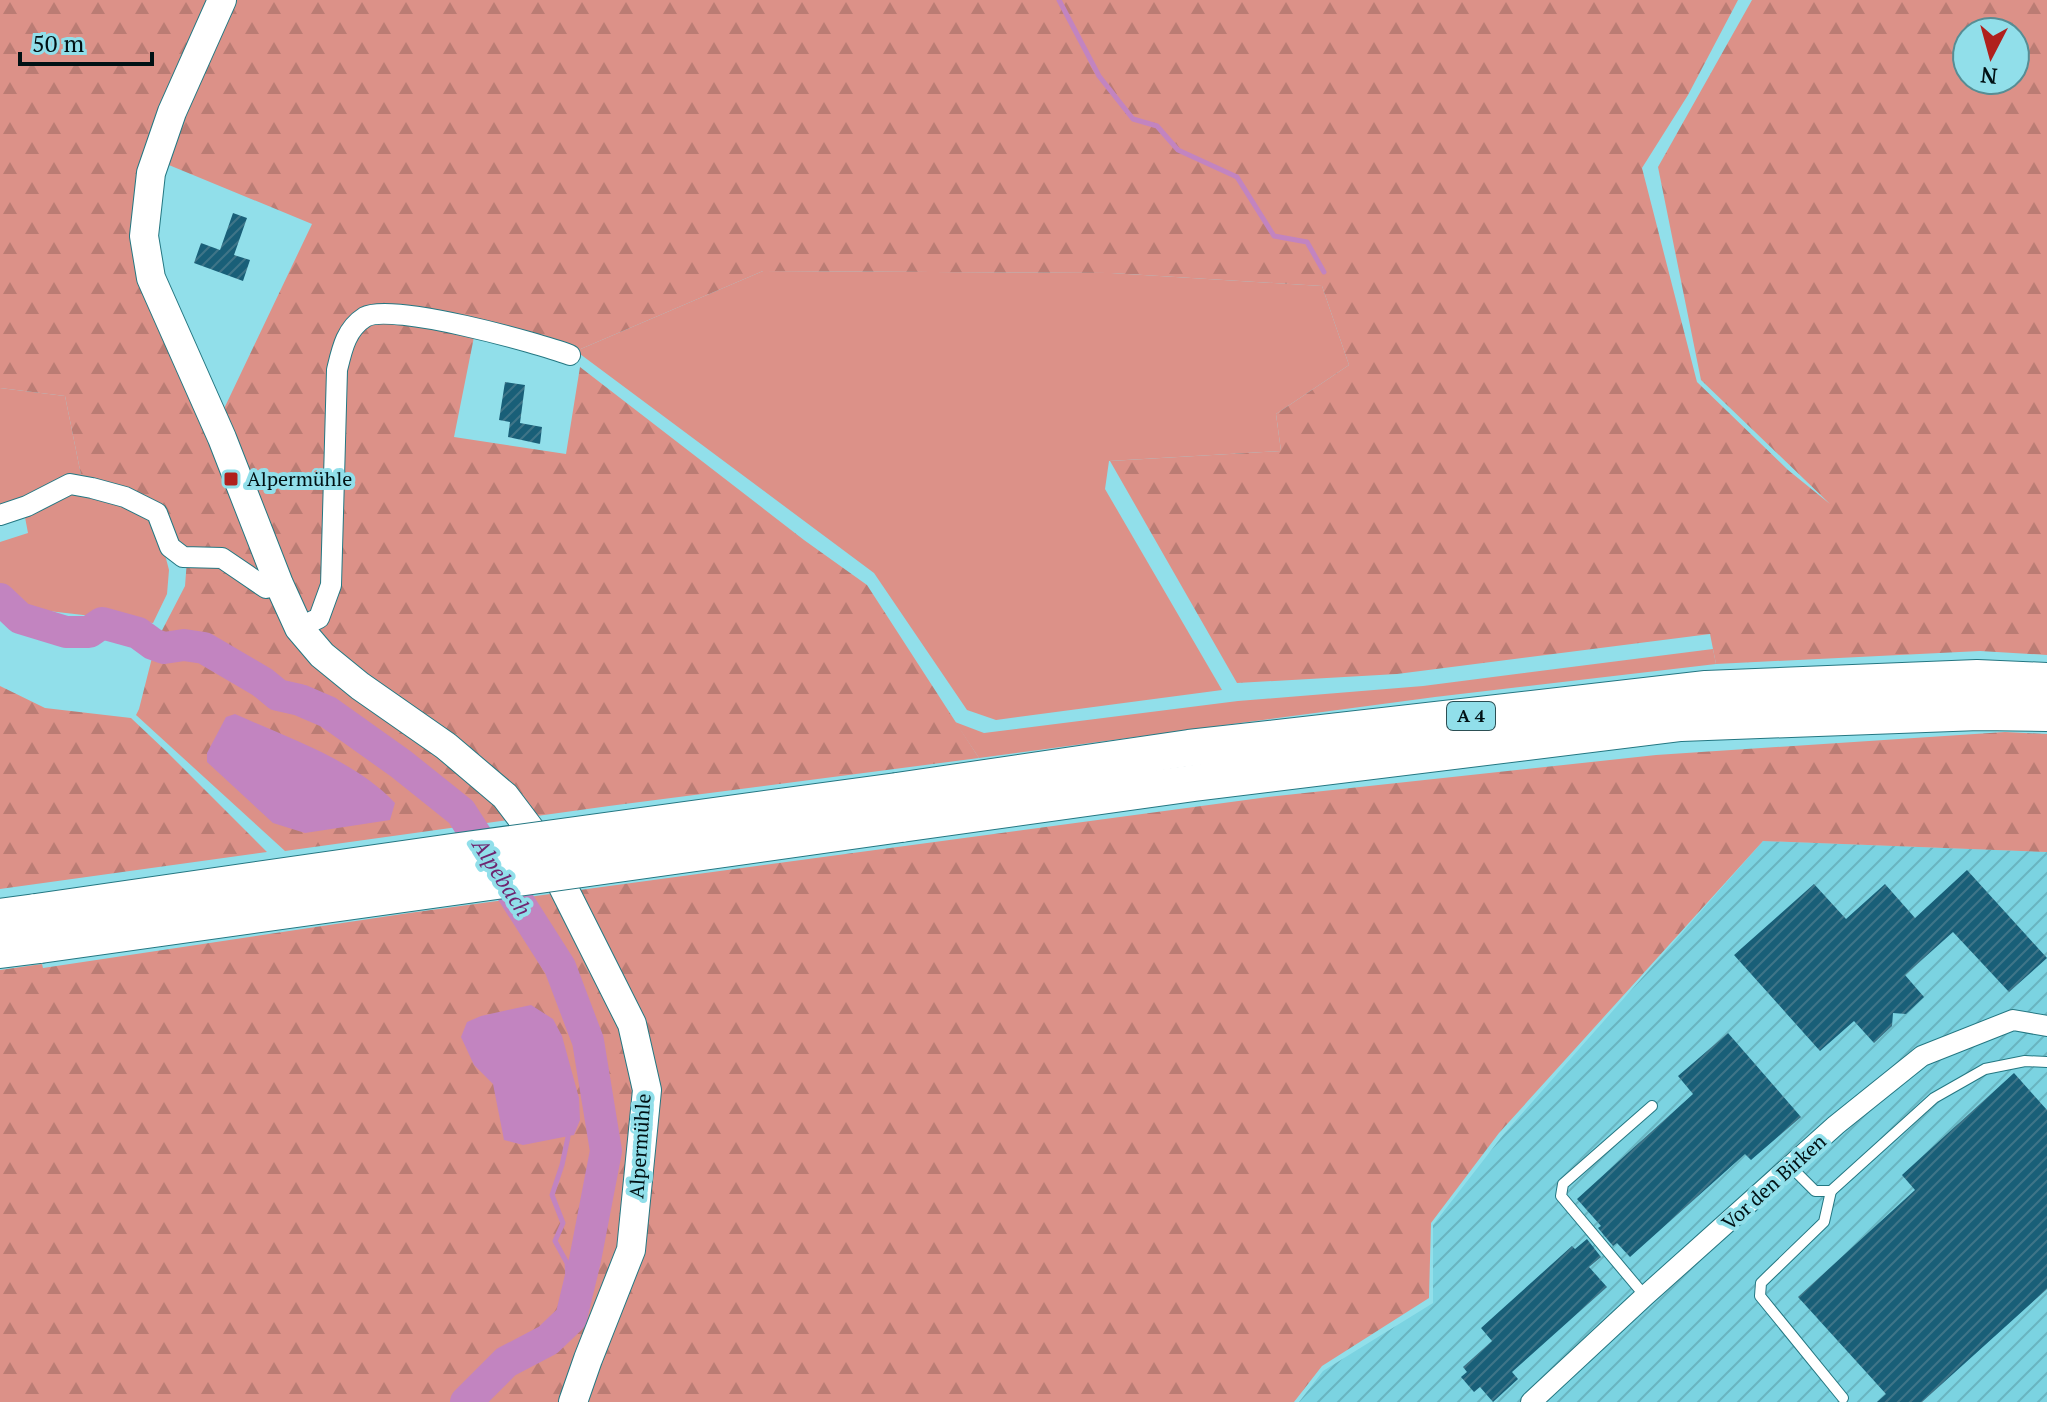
<svg xmlns="http://www.w3.org/2000/svg" width="2047" height="1402" viewBox="0 0 2047 1402" font-family="'PT Serif',serif">
  <defs>
    <pattern id="industrial-furrows" width="10" height="10" patternUnits="userSpaceOnUse" patternTransform="scale(2)"><rect width="10" height="10" fill="#7bd3e1"/><path d="M-1 1l2-2M0 10L10 0M9 11l2-2" fill="none" stroke="#69b4c0"/></pattern>
    <pattern id="forest-firs" width="22" height="20" patternUnits="userSpaceOnUse" patternTransform="scale(2)"><rect width="22" height="20" fill="#dc9188"/><path d="M5 1l3.5 6h-7zM16 11l3.5 6h-7z" fill="#bb7c74"/></pattern>
    <pattern id="building-hatch" width="6" height="6" patternUnits="userSpaceOnUse" patternTransform="scale(2)"><rect width="6" height="6" fill="#195f78"/><path d="M-1 1l2-2M0 6l6-6M5 7l2-2" fill="none" stroke="#3f7588"/></pattern>
  </defs>
  <rect width="100%" height="100%" fill="#91dfea"/>
  <path fill="url(#industrial-furrows)" d="M1763 841 2047 852V1402H1299L1323 1371 1433 1303V1225L1503 1135Z"/>
  <g fill="#dc9188">
    <path d="M763 271 1111 273 1322 286 1349 365 1276 414 1281 451 1109 461 1105 489 1222 690 996 720 967 710 874 573 576 351Z"/>
    <path d="M0 388 65 396 81 475 0 511Z"/>
    <path d="M69 487 155 516 169 570 167 594 153 623 31 609 0 585V542L28 533 24 512Z"/>
    <path d="M1713 649 1716 664 1435 697 979 758 955 722 984 733 1238 701 1423 686Z"/>
  </g>
  <g fill="url(#forest-firs)" fill-rule="evenodd">
    <path d="M0 0H1738L1688 95 1642 168 1697 382 1788 470 1830 504 1701 380 1658 167 1752 0H2047V655L1980 651 1716 664 1710 634 1397 674 1237 683 1110 461 1281 451 1276 414 1349 365 1322 286 1111 273 763 271 576 351 476 327 454 437 566 454 580 367 804 540 867 585 979 758 609 806 285 851 136 715 139 709 156 642 185 586 187 560 284 578 184 553 129 495 81 475 65 396 0 388ZM1967 32H2015V80H1967ZM164 163 312 224 221 415 150 238Z"/>
    <path d="M0 686 45 708 131 718 167 752 267 852 0 889Z"/>
    <path d="M2005 732 2047 734V852L1763 841 1499 1133 1431 1223 1429 1298 1322 1366 1294 1402H0V970L42 964 43 968 409 913 1268 797 1656 755Z"/>
  </g>
  <g fill="#c284c0">
    <path d="M235 714C288 738 355 760 395 803L390 820 305 833 273 823 207 762V753L226 717Z"/>
    <path d="M531 1005 553 1019 562 1036 579 1098 580 1120 574 1135 523 1145 504 1140 493 1084 474 1065 461 1037 467 1022 481 1016Z"/>
  </g>
  <g fill="none" stroke-linecap="round" stroke-linejoin="round">
    <g stroke="#c284c0" stroke-width="5">
      <path d="M1059 0 1099 76 1133 119 1157 126 1178 150 1237 177 1274 236 1307 242 1324 272"/>
      <path d="M568 1137 562 1165 552 1195 563 1223 555 1241 567 1263 569 1290 576 1299"/>
    </g>
    <path stroke="#c284c0" stroke-width="32" d="M0 599 20 618 66 632H89L102 623 138 633 153 644 164 648 184 645 204 648 262 682 278 695 300 700 328 712 401 764 461 812 560 967 588 1041 606 1151 585 1260 571 1318 548 1340 506 1362 466 1402"/>
  </g>
  <g fill="url(#building-hatch)">
    <path d="M233 213 247 218 234 255 250 260 243 281 194 263 201 243 220 250Z"/>
    <path d="M505 382 525 385 520 423 542 427 540 444 508 437 510 422 499 420Z"/>
    <path d="M1967 870 2047 958 2009 992 1953 932 1905 975 1924 997 1906 1014 1893 1013 1892 1026 1874 1043 1854 1021 1820 1051 1734 955 1814 884 1846 919 1885 884 1915 918Z"/>
    <path d="M1728 1033 1801 1117 1751 1160 1745 1154 1630 1257 1617 1243 1613 1246 1598 1228 1601 1226 1577 1199 1693 1094 1678 1076Z"/>
    <path d="M2014 1073 2047 1110V1289L1922 1402H1877L1886 1394 1798 1297 1915 1190 1902 1175Z"/>
    <path d="M1587 1239 1601 1257 1589 1267 1607 1287 1512 1372 1518 1379 1493 1402 1480 1387 1474 1392 1461 1377 1467 1372 1463 1367 1492 1341 1481 1328 1572 1246 1575 1249Z"/>
  </g>
  <g fill="none" stroke-linecap="round" stroke-linejoin="round">
    <defs>
      <g id="lane">
        <path d="M1791 1167 1815 1191H1831L1934 1098 1985 1069 2025 1061 2047 1062"/>
        <path d="M1831 1191 1824 1222 1761 1283 1760 1296 1843 1398"/>
        <path d="M1645 1296 1561 1196 1563 1184 1652 1106"/>
      </g>
      <g id="street">
        <path d="M0 515 27 506 70 484 92 488 125 497 157 513 170 547 183 557 222 558 266 588 279 584"/>
        <path d="M299 628 319 618 331 585 337 370C342 349 346 329 365 317 391 302 538 343 570 355"/>
        <path d="M1531 1402 1645 1296 1836 1125 1922 1056 2013 1020 2047 1026"/>
      </g>
      <path id="secondary" d="M222 0 172 112 151 173 144 236 151 278 222 438 279 584 299 628 322 655 360 686 446 746 505 796 542 845 632 1024 647 1090 631 1250 588 1359 573 1402"/>
      <g id="highway">
        <path d="M897 791 1189 748 1706 689 1977 678 2047 681"/>
        <path d="M901 824 1194 783 1681 723 1979 712 2047 713"/>
        <path d="M0 917 36 912"/>
        <path d="M0 950 40 945"/>
      </g>
    </defs>
    <use href="#lane" stroke="#247782" stroke-width="12"/>
    <use href="#street" stroke="#247782" stroke-width="22"/>
    <use href="#secondary" stroke="#247782" stroke-width="30"/>
    <use href="#highway" stroke="#247782" stroke-width="38"/>
    <use href="#lane" stroke="#fff" stroke-width="10"/>
    <use href="#street" stroke="#fff" stroke-width="20"/>
    <use href="#secondary" stroke="#fff" stroke-width="28"/>
    <use href="#highway" stroke="#fff" stroke-width="36"/>
    <defs>
      <g id="highway-bridge">
        <path d="M36 912 452 852 897 791"/>
        <path d="M40 945 901 824"/>
      </g>
    </defs>
    <use href="#highway-bridge" stroke="#247782" stroke-width="38" stroke-linecap="butt"/>
    <use href="#highway-bridge" stroke="#fff" stroke-width="36"/>
  </g>
  <rect fill="#b0201d" stroke="#91dfea" stroke-width="3" x="223" y="471" width="16" height="16" rx="4"/>
  <g text-anchor="middle" stroke-width="8" stroke-linejoin="round" paint-order="stroke">
    <rect fill="#91dfea" stroke="#2c4f54" stroke-width="2" x="1447" y="702" width="48" height="28" rx="6"/>
    <g font-size="18" font-weight="bold" fill="#001114">
      <text x="1471" y="722">A 4</text>
    </g>
    <g font-size="20" fill="#001114" stroke="#91dfea" text-anchor="start">
      <text x="247" y="486">Alpermühle</text>
    </g>
    <g font-size="20" fill="#001114" stroke="#91dfea">
      <text transform="translate(640 1146) rotate(-86)" y="7">Alpermühle</text>
      <text transform="translate(1774 1182) rotate(-42)" y="7">Vor den Birken</text>
    </g>
    <g font-size="22" font-style="italic" fill="#6f256f" stroke="#91dfea">
      <text transform="translate(502 877) rotate(57)" y="8">Alpebach</text>
    </g>
  </g>
  <g transform="translate(1991 56) rotate(186)"><circle r="38" fill="#91dfea" stroke="#578d94" stroke-width="2"/>
  <path d="M0-6L14 30L0 20L-14 30Z" fill="#b0201d"/>
  <text y="-12" font-size="22" font-weight="bold" text-anchor="middle" fill="#001114">N</text>
  </g>
  <path d="M20 52v12h132v-12" fill="none" stroke="#001114" stroke-width="4"/>
  <text x="32" y="52" font-size="24" fill="#001114" stroke="#91dfea" stroke-width="6" paint-order="stroke">50 m</text>
</svg>
